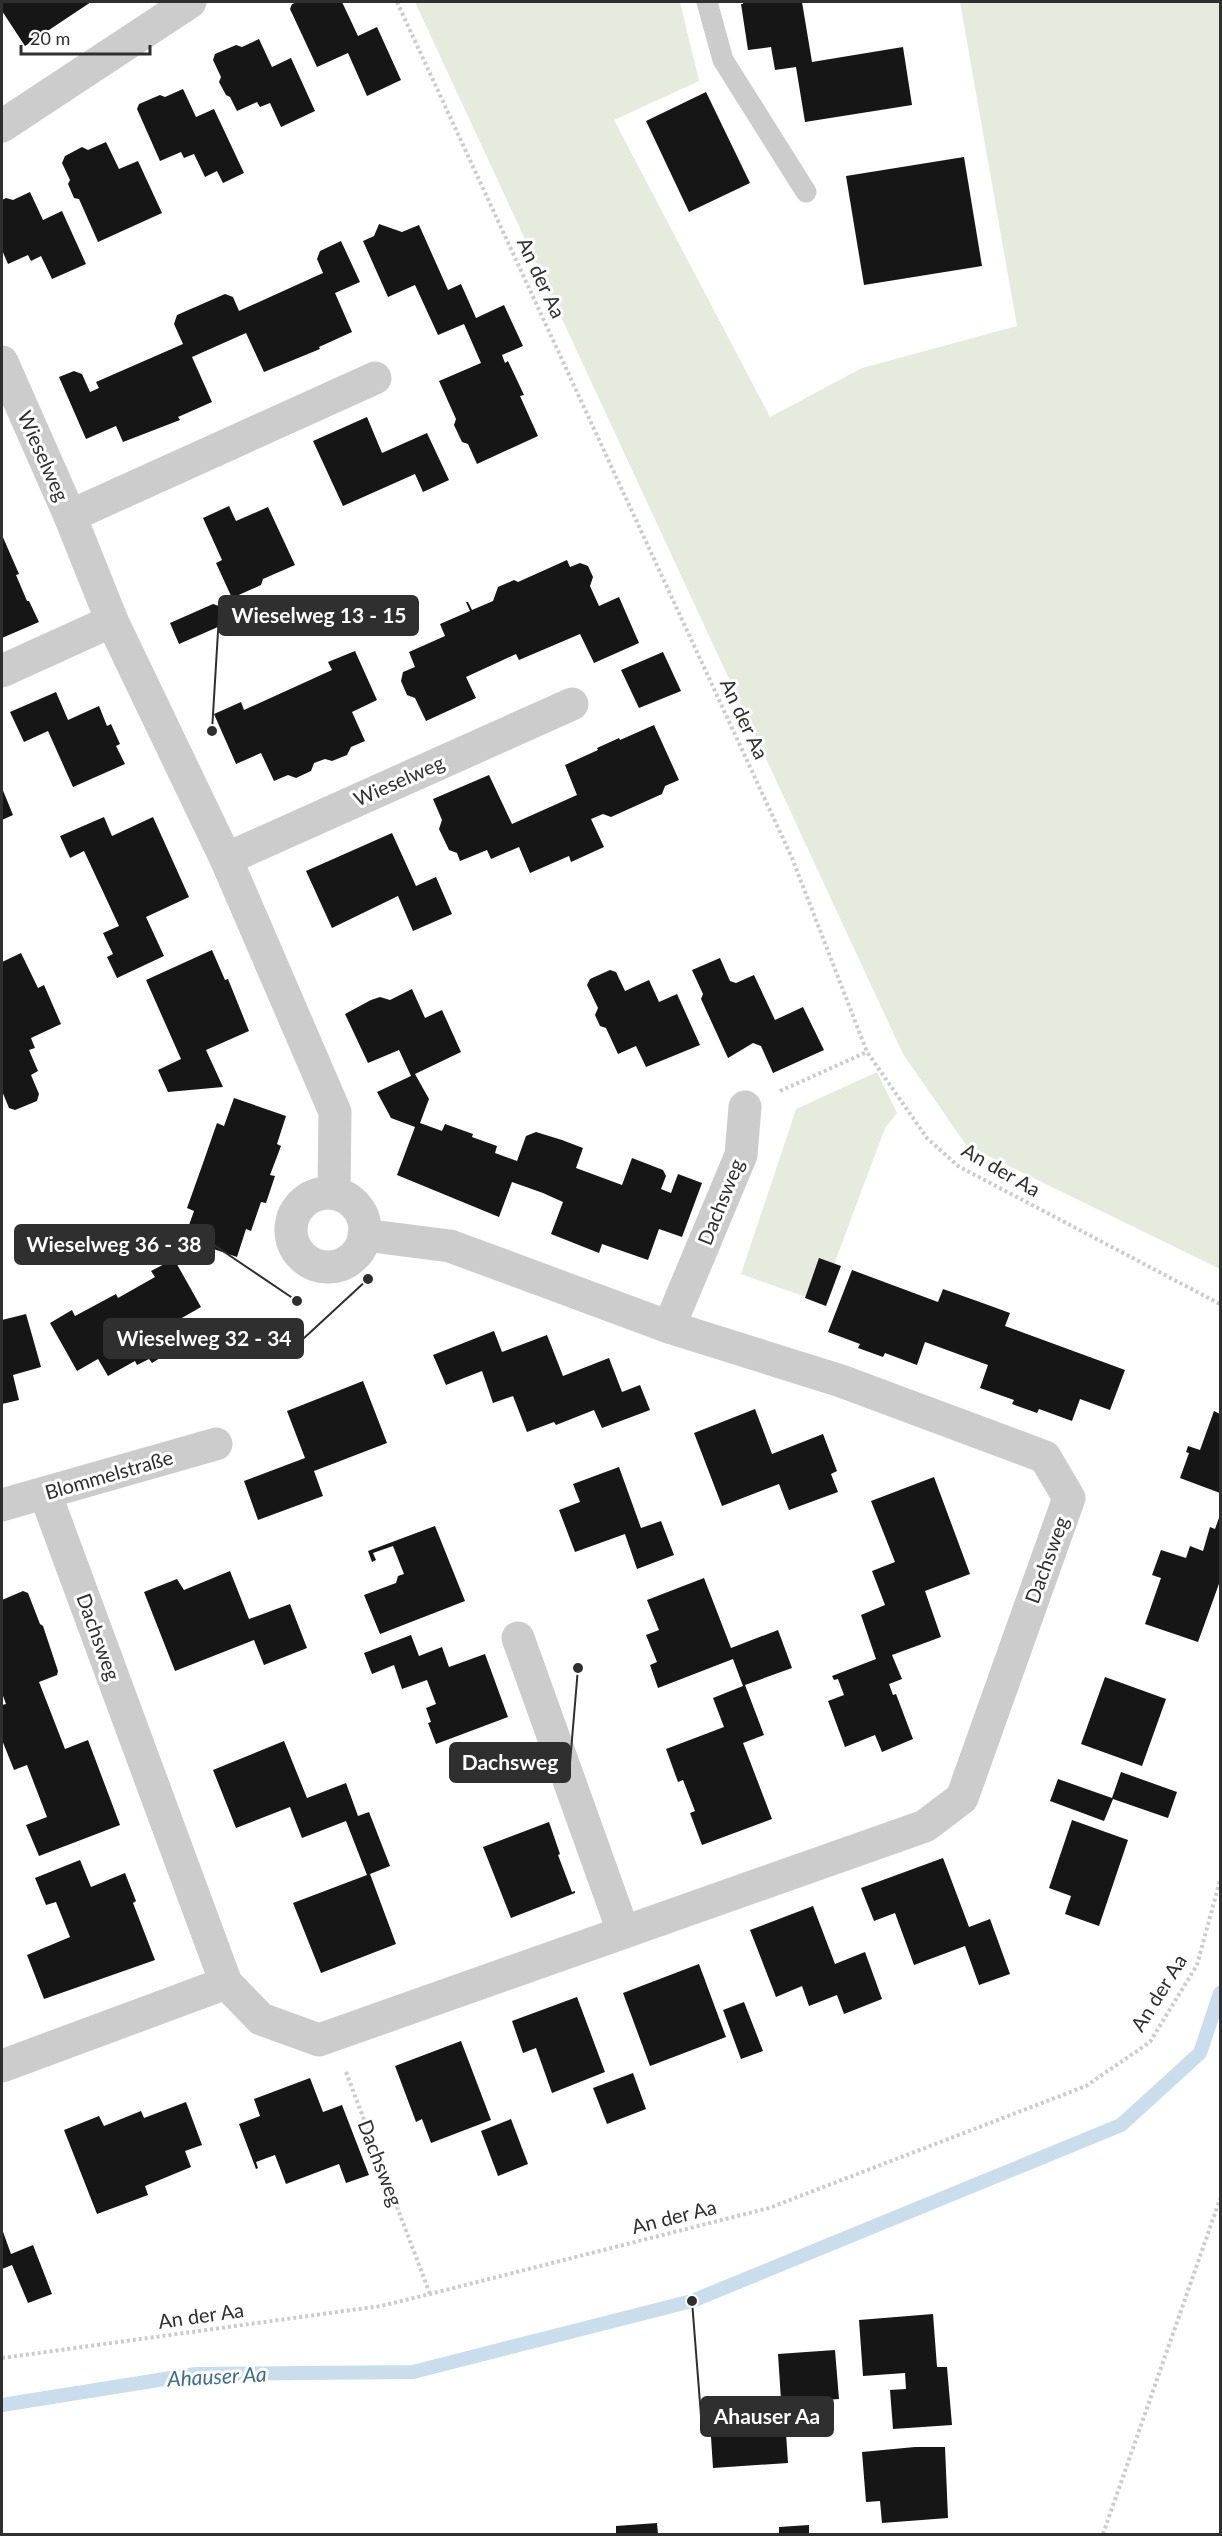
<svg xmlns="http://www.w3.org/2000/svg" width="1222" height="2536" viewBox="0 0 1222 2536" font-family="Lato,sans-serif">
  <rect width="100%" height="100%" fill="#fff"/>
  <g fill="#e5ecde">
    <path d="M415 2H680L699 81 614 120 770 417 862 368 1017 326 960 2H1220V1269L966 1145 903 1054Z"/>
    <path d="M877 1072 897 1113 885 1128 820 1302 741 1274 796 1109Z"/>
  </g>
  <g fill="none" stroke-linecap="round" stroke-linejoin="round">
    <path stroke="#caddec" stroke-width="14" d="M2 2405 196 2374 413 2372 692 2301 1121 2125 1200 2053 1220 1993"/>
  </g>
  <g fill="#161616">
    <path d="M2 2H91L25 46 2 11Z"/>
    <path d="M298 2H342L358 36 377 27 401 80 367 96 348 53 317 67 290 9 292 4Z"/>
    <path d="M743 2H802L812 62 903 47 912 105 805 122 796 67 775 70 771 47 748 50 741 4H743Z"/>
    <path d="M259 39 272 67 291 58 315 111 281 127 270 103 260 107 257 102 237 111 230 97 226 95 219 82 221 77 213 60 215 54 236 45 242 47Z"/>
    <path d="M183 89 196 117 214 109 244 173 223 183 217 171 205 177 194 154 184 158 181 152 160 161 137 109 139 104 160 95 165 97Z"/>
    <path d="M706 92 750 183 689 212 646 121Z"/>
    <path d="M106 142 119 169 138 161 162 213 98 242 79 199 74 198 68 184 70 180 62 163 65 156 82 147 88 150Z"/>
    <path d="M964 157 982 266 864 285 846 176Z"/>
    <path d="M30 192 43 220 62 211 86 264 52 279 41 256 31 261 28 255 8 264 2 250V200L6 198 13 200Z"/>
    <path d="M379 224 402 232 419 225 448 290 461 284 476 318 504 305 523 346 502 355 505 363 508 361 524 395 520 396 538 436 477 464 468 444 462 442 454 425 456 419 439 381 481 363 464 324 438 335 415 285 388 297 363 241 374 236Z"/>
    <path d="M341 241 360 282 335 293 352 332 319 347 320 349 264 372 246 333 192 357 212 402 178 417 180 420 123 442 116 426 86 439 59 377 74 371 82 374 90 392 99 388 96 382 183 344 174 324 177 315 225 294 233 297 239 311 323 273 317 259 320 251Z"/>
    <path d="M367 417 382 453 427 433 449 480 423 492 415 474 343 506 313 441Z"/>
    <path d="M229 506 236 521 268 507 295 565 263 579 261 585 232 598 216 563 222 560 203 518Z"/>
    <path d="M2 535 19 574 16 575 27 601H29L39 622 2 638Z"/>
    <path d="M567 560 570 567 580 563 588 566 593 577 590 586 599 606 619 597 639 643 594 663 580 634 519 660 516 654 466 677 476 698 426 721 415 698 407 695 401 681 403 672 415 667 409 652 445 636 440 624 470 611 466 602H468L472 610 493 601 498 587 514 580 518 582Z"/>
    <path d="M213 604 219 606 227 623 179 644 170 623Z"/>
    <path d="M355 651 377 700 352 712 365 741 351 747 347 755 332 761 325 759 314 763 311 771 296 778 288 775 274 781 261 753 236 764 214 714 241 702 244 710 332 670 328 662Z"/>
    <path d="M663 652 681 691 639 708 621 670Z"/>
    <path d="M56 692 68 720 99 706 107 726 111 724 120 744 116 746 125 764 73 787 48 731 24 742 10 712Z"/>
    <path d="M654 725 679 780 665 786 662 794 611 817 603 814 591 819 604 847 571 862 569 856 530 873 519 847 491 859 487 850 460 861 457 853 449 850 439 829 442 820 433 799 489 775 512 824 577 795 565 765 598 750 597 748 619 738 620 740Z"/>
    <path d="M2 788 13 815 2 820Z"/>
    <path d="M104 817 112 836 153 817 189 897 146 917 164 956 117 978 107 957 113 954 103 933 119 926 84 851 70 858 60 836Z"/>
    <path d="M392 833 416 886 436 877 452 914 413 931 398 896 332 928 306 871Z"/>
    <path d="M212 950 225 980 228 979 249 1031 206 1050 223 1087 168 1092 158 1070 181 1059 146 980Z"/>
    <path d="M21 953 38 988 44 985 61 1024 31 1038 35 1048 29 1050 38 1071 31 1075 39 1094 37 1101 15 1110 9 1108 2 1091V962Z"/>
    <path d="M720 958 730 981 736 983 754 975 775 1020 803 1007 824 1050 773 1073 761 1046 753 1043 728 1058 701 999 703 994 692 970Z"/>
    <path d="M610 970 616 972 625 991 649 980 659 1002 677 994 700 1045 646 1067 636 1046 618 1054 606 1028 600 1026 595 1015 598 1008 587 985 590 979Z"/>
    <path d="M412 989 425 1018 442 1010 461 1052 415 1074 429 1099 420 1123 442 1131 445 1124 473 1134 472 1137 497 1146 495 1153 517 1161 526 1136 536 1132 562 1140 583 1148 576 1168 622 1185 632 1158 663 1170 666 1176 661 1189 671 1193 678 1174 702 1183 682 1237 659 1229 648 1260 602 1244 599 1253 551 1234 563 1202 543 1193 512 1182 499 1217 397 1175 415 1127 391 1118 377 1092 411 1076 399 1050 368 1063 345 1014 371 1000 380 997 390 1000Z"/>
    <path d="M234 1098 286 1116 277 1144 281 1146 270 1175 275 1176 266 1203 261 1202 251 1231 246 1229 237 1257 184 1239 194 1211 187 1208 202 1166 217 1123 224 1126Z"/>
    <path d="M819 1258 841 1266 826 1306 805 1298Z"/>
    <path d="M174 1259 201 1307 180 1319 190 1336 163 1351 165 1355 152 1363 149 1359 137 1365 135 1361 108 1376 98 1359 77 1371 50 1323 72 1310 75 1316 116 1294 118 1298 155 1277 151 1271Z"/>
    <path d="M852 1270 938 1302 943 1289 977 1301 1010 1313 1005 1326 1125 1370 1110 1410 1080 1399 1072 1421 1039 1409 1037 1413 1012 1404 1014 1400 980 1388 988 1365 925 1342 917 1365 885 1353 883 1357 858 1348 860 1344 828 1332Z"/>
    <path d="M26 1314 41 1367 13 1375 19 1400 2 1404V1320Z"/>
    <path d="M494 1331 502 1352 547 1335 563 1376 609 1358 622 1392 640 1385 650 1410 602 1428 594 1410 556 1425 554 1422 527 1432 513 1396 493 1403 482 1371 446 1385 433 1355Z"/>
    <path d="M363 1381 387 1443 314 1471 323 1496 258 1520 244 1481 305 1458 287 1411Z"/>
    <path d="M755 1409 772 1454 823 1434 837 1471 831 1474 838 1492 789 1510 779 1484 722 1506 694 1433Z"/>
    <path d="M1214 1411 1220 1414V1493L1180 1478 1189 1453 1186 1452 1188 1446 1200 1450Z"/>
    <path d="M619 1467 641 1528 661 1521 674 1555 637 1569 625 1534 575 1552 559 1510 580 1502 573 1484Z"/>
    <path d="M934 1477 970 1574 925 1591 941 1637 892 1655 902 1679 889 1684 893 1695 896 1694 913 1739 882 1752 875 1735 845 1747 828 1701 844 1695 838 1679 834 1680 832 1676 876 1659 861 1615 885 1605 872 1571 895 1562 871 1501Z"/>
    <path d="M1220 1515V1581L1198 1642 1145 1624 1161 1578 1152 1575 1161 1550 1186 1558 1190 1546 1203 1551 1210 1527 1215 1529Z"/>
    <path d="M435 1526 465 1601 380 1634 364 1595 396 1583 398 1576 404 1574 393 1546 373 1553 376 1560 372 1562 368 1551Z"/>
    <path d="M230 1571 249 1619 290 1604 307 1648 264 1665 254 1640 175 1671 144 1592 177 1579 184 1590Z"/>
    <path d="M704 1578 731 1648 778 1630 792 1668 745 1685 764 1735 743 1743 772 1819 702 1845 690 1813 695 1811 683 1780 678 1782 666 1749 724 1727 713 1698 743 1686 733 1659 658 1688 650 1665 657 1662 646 1635 659 1630 647 1600Z"/>
    <path d="M23 1591 28 1593 40 1624 43 1626 58 1671 57 1675 39 1682 65 1749 88 1740 120 1825 39 1856 26 1825 47 1817 27 1765 14 1770 2 1740V1705L6 1704 2 1693V1600Z"/>
    <path d="M411 1635 419 1656 442 1647 449 1667 485 1654 508 1717 436 1744 428 1723 431 1722 426 1708 436 1704 427 1680 402 1689 394 1665 372 1674 364 1653Z"/>
    <path d="M1105 1677 1166 1699 1142 1766 1081 1744Z"/>
    <path d="M284 1741 307 1798 346 1783 358 1816 369 1812 390 1866 370 1874 396 1944 321 1973 293 1903 367 1875 346 1821 302 1838 290 1807 236 1828 213 1770Z"/>
    <path d="M1121 1772 1177 1792 1168 1818 1113 1799 1104 1821 1050 1801 1058 1779 1112 1798Z"/>
    <path d="M1072 1820 1128 1840 1099 1926 1065 1914 1071 1896 1049 1888Z"/>
    <path d="M549 1822 560 1854 558 1855 572 1892 575 1891V1893L511 1918 483 1847Z"/>
    <path d="M943 1858 969 1927 990 1919 1010 1974 979 1985 965 1946 914 1965 895 1913 874 1921 861 1888Z"/>
    <path d="M80 1860 91 1887 125 1873 136 1901 133 1903 155 1960 44 1999 27 1955 70 1937 56 1902 46 1905 35 1878Z"/>
    <path d="M813 1906 835 1964 865 1952 882 1999 844 2014 837 1995 809 2006 802 1986 776 1997 750 1930Z"/>
    <path d="M699 1964 726 2037 650 2066 623 1993Z"/>
    <path d="M577 1997 605 2072 552 2093 536 2048 523 2053 512 2021Z"/>
    <path d="M744 2002 763 2051 741 2059 723 2010Z"/>
    <path d="M461 2041 491 2120 431 2143 422 2119 416 2122 395 2066Z"/>
    <path d="M633 2073 646 2109 607 2124 593 2088Z"/>
    <path d="M310 2078 323 2112 342 2105 369 2175 346 2183 339 2164 286 2184 275 2155 256 2162 258 2168 256 2169 239 2124 260 2116 254 2099Z"/>
    <path d="M186 2102 202 2145 185 2151 191 2167 145 2186 148 2195 97 2214 64 2130 99 2116 104 2126 141 2111 144 2118Z"/>
    <path d="M511 2119 528 2164 498 2176 481 2131Z"/>
    <path d="M2 2229 11 2254 33 2245 52 2294 28 2303 12 2265 2 2269Z"/>
    <path d="M933 2314 937 2367H947L952 2425 893 2429 890 2390 906 2389 905 2373 863 2376 859 2320Z"/>
    <path d="M835 2350 839 2399 784 2403 788 2463 713 2468 709 2406 717 2405V2400L740 2398V2404L781 2400 778 2354Z"/>
    <path d="M915 2447H945L948 2518 882 2523 880 2501 866 2502 862 2452Z"/>
    <path d="M657 2523 658 2534H616V2526Z"/>
    <path d="M809 2525V2534H779V2527Z"/>
  </g>
  <g fill="none" stroke-linecap="round" stroke-linejoin="round">
    <g stroke="#ccc" stroke-width="4" stroke-dasharray="3 3" stroke-linecap="butt">
      <path d="M397 2 792 858 867 1052 927 1138 958 1166 1220 1304"/>
      <path d="M780 1091 867 1052"/>
      <path d="M346 2072 430 2294"/>
      <path d="M2 2358 381 2306 430 2294 769 2208 1086 2086 1150 2042 1197 1965 1220 1880"/>
      <path d="M1103 2534 1220 2199"/>
    </g>
    <path stroke="#ccc" stroke-width="21" d="M707 2 723 60 806 192"/>
    <g stroke="#ccc" stroke-width="33">
      <path d="M2 126 190 2"/>
      <path d="M2 362 70 516 112 621 226 859 335 1112 334 1193"/>
      <path d="M70 516 375 378"/>
      <path d="M2 671 112 621"/>
      <path d="M226 859 572 704"/>
      <circle cx="328" cy="1230" r="37"/>
      <path d="M669 1327 741 1155 745 1107"/>
      <path d="M45 1493 226 1983"/>
      <path d="M2 1505 216 1444"/>
      <path d="M518 1638 623 1931"/>
      <path d="M2 2066 226 1983 261 2019 319 2040 925 1826 962 1798 1069 1498 1045 1457 841 1381 669 1327 450 1246 364 1235"/>
    </g>
  </g>
  <g text-anchor="middle" stroke-width="6" stroke-linejoin="round" paint-order="stroke">
    <g font-size="20" fill="#2f2f2f" stroke="#fff">
      <text transform="translate(541 278) rotate(65)" y="7">An der Aa</text>
      <text transform="translate(43 456) rotate(66)" y="7">Wieselweg</text>
      <text transform="translate(744 719) rotate(65)" y="7">An der Aa</text>
      <text transform="translate(399 781) rotate(-24)" y="7">Wieselweg</text>
      <text transform="translate(1001 1170) rotate(30)" y="7">An der Aa</text>
      <text transform="translate(721 1202) rotate(-68)" y="7">Dachsweg</text>
      <text transform="translate(109 1475) rotate(-16)" y="7">Blommelstraße</text>
      <text transform="translate(1047 1560) rotate(-70)" y="7">Dachsweg</text>
      <text transform="translate(98 1637) rotate(70)" y="7">Dachsweg</text>
      <text transform="translate(1159 1993) rotate(-58)" y="7">An der Aa</text>
      <text transform="translate(380 2163) rotate(69)" y="7">Dachsweg</text>
      <text transform="translate(674 2217) rotate(-14)" y="7">An der Aa</text>
      <text transform="translate(201 2316) rotate(-8)" y="7">An der Aa</text>
    </g>
    <g font-size="21" font-style="italic" fill="#3e6c90" stroke="#fff">
      <text transform="translate(217 2377) rotate(-3)" y="7">Ahauser Aa</text>
    </g>
  </g>
  <path fill="none" stroke="#2f2f2f" stroke-width="2" d="M212 731L219 615M297 1301L214 1245M368 1279L303 1339M578 1668L570 1763M692 2301L701 2416"/>
  <g fill="#2f2f2f" stroke="#fff" stroke-width="2">
    <circle cx="212" cy="731" r="6"/>
    <circle cx="297" cy="1301" r="6"/>
    <circle cx="368" cy="1279" r="6"/>
    <circle cx="578" cy="1668" r="6"/>
    <circle cx="692" cy="2301" r="6"/>
  </g>
  <g fill="#2f2f2f" stroke="#2f2f2f" stroke-width="2">
    <rect x="219" y="596" width="199" height="39" rx="6"/>
    <rect x="15" y="1225" width="199" height="39" rx="6"/>
    <rect x="104" y="1319" width="199" height="39" rx="6"/>
    <rect x="450" y="1743" width="120" height="39" rx="6"/>
    <rect x="701" y="2397" width="132" height="39" rx="6"/>
  </g>
  <g font-size="21" text-anchor="middle" font-weight="bold" fill="#fff">
    <text x="319" y="623">Wieselweg 13 - 15</text>
    <text x="114" y="1252">Wieselweg 36 - 38</text>
    <text x="204" y="1346">Wieselweg 32 - 34</text>
    <text x="510" y="1770">Dachsweg</text>
    <text x="767" y="2424">Ahauser Aa</text>
  </g>
  <rect width="1222" height="2536" fill="none" stroke="#2f2f2f" stroke-width="6"/>
  <path d="M21 45v9h129v-9" fill="none" stroke="#2f2f2f" stroke-width="3"/>
  <text x="30" y="45" font-size="18" fill="#2f2f2f" stroke="#ffffff" stroke-width="4.5" paint-order="stroke">20 m</text>
</svg>
